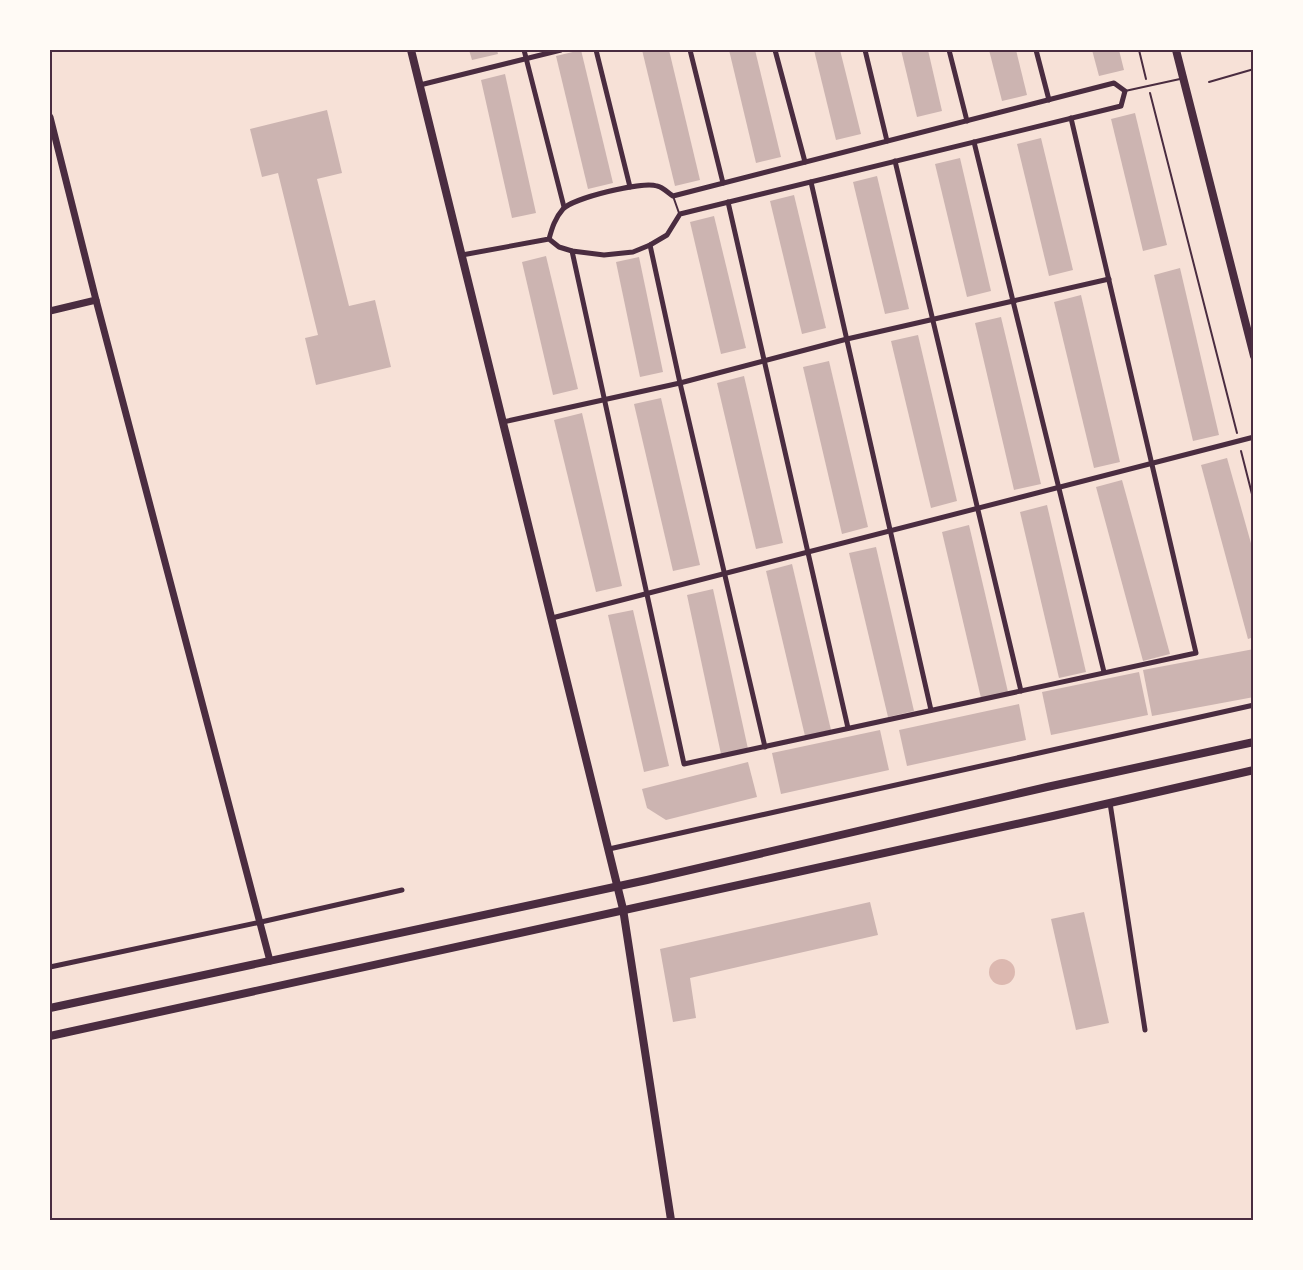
<svg xmlns="http://www.w3.org/2000/svg" width="1303" height="1270" viewBox="0 0 1303 1270" font-family="'IBM Plex Sans',sans-serif">
  <rect width="100%" height="100%" fill="#f7e1d7"/>
  <circle fill="#dcb8b0" cx="1002" cy="972" r="13"/>
  <g fill="#ccb4b1">
    <path d="M469 50H497L498 54 472 60Z"/>
    <path d="M581 50 613 183 588 189 556 56Z"/>
    <path d="M642 50H669L700 180 675 186Z"/>
    <path d="M729 50H755L781 157 756 163Z"/>
    <path d="M814 50H840L861 134 836 140Z"/>
    <path d="M901 50H928L942 111 917 117Z"/>
    <path d="M989 50H1016L1027 95 1002 101Z"/>
    <path d="M1092 50H1119L1124 70 1099 76Z"/>
    <path d="M505 74 536 213 512 218 481 80Z"/>
    <path d="M327 110 342 173 317 179 349 306 375 300 391 367 316 385 305 338 318 335 278 173 262 177 250 129Z"/>
    <path d="M1135 113 1167 245 1143 251 1111 119Z"/>
    <path d="M1041 138 1073 270 1049 276 1017 144Z"/>
    <path d="M960 158 991 291 967 297 935 164Z"/>
    <path d="M877 176 909 309 885 314 853 182Z"/>
    <path d="M794 195 826 328 802 334 770 201Z"/>
    <path d="M714 216 746 348 721 354 690 222Z"/>
    <path d="M546 256 578 389 553 395 522 262Z"/>
    <path d="M639 257 663 372 640 377 616 262Z"/>
    <path d="M1180 268 1219 435 1193 441 1154 275Z"/>
    <path d="M1081 295 1120 462 1094 468 1054 302Z"/>
    <path d="M1001 317 1041 484 1014 490 975 323Z"/>
    <path d="M918 335 957 501 931 508 891 341Z"/>
    <path d="M829 361 868 527 842 534 803 367Z"/>
    <path d="M744 376 783 543 756 549 717 383Z"/>
    <path d="M661 398 700 565 673 571 634 404Z"/>
    <path d="M582 413 622 586 596 592 554 420Z"/>
    <path d="M1227 458 1254 554V637L1248 639 1201 465Z"/>
    <path d="M1122 480 1170 654 1143 661 1096 487Z"/>
    <path d="M1047 505 1086 672 1059 678 1020 512Z"/>
    <path d="M969 525 1008 692 981 698 942 532Z"/>
    <path d="M876 547 914 711 888 717 849 553Z"/>
    <path d="M792 564 831 730 805 736 766 571Z"/>
    <path d="M713 589 748 749 721 754 687 595Z"/>
    <path d="M633 610 669 766 644 772 608 615Z"/>
    <path d="M1254 649V697L1152 716 1143 670Z"/>
    <path d="M1139 672 1148 715 1051 735 1042 692Z"/>
    <path d="M1019 704 1026 740 907 766 899 730Z"/>
    <path d="M880 730 889 770 781 794 772 753Z"/>
    <path d="M748 762 757 797 666 820 647 808 642 789Z"/>
    <path d="M870 902 878 935 690 978 696 1018 673 1022 660 949Z"/>
    <path d="M1084 912 1109 1023 1076 1030 1051 919Z"/>
  </g>
  <g fill="none" stroke-linecap="round" stroke-linejoin="round">
    <g stroke="#4a2c40" stroke-width="2">
      <path d="M1139 50 1146 79"/>
      <path d="M1209 82 1254 69"/>
      <path d="M1150 93 1237 433"/>
      <path d="M1241 451 1254 502"/>
    </g>
    <g stroke="#4a2c40" stroke-width="2">
      <path d="M1125 91 1180 79"/>
      <path d="M673 196 679 213"/>
    </g>
    <g stroke="#4a2c40" stroke-width="5">
      <path d="M524 50 564 207"/>
      <path d="M596 50 630 187"/>
      <path d="M690 50 723 183"/>
      <path d="M775 50 805 162"/>
      <path d="M865 50 887 141"/>
      <path d="M949 50 967 121"/>
      <path d="M1036 50 1049 100"/>
      <path d="M420 85 561 50"/>
      <path d="M974 142 1104 672"/>
      <path d="M895 161 1021 691"/>
      <path d="M811 182 931 710"/>
      <path d="M728 202 848 728"/>
      <path d="M650 245 680 383 765 747"/>
      <path d="M572 251 684 764 1196 653 1071 118"/>
      <path d="M462 255 549 239 559 247 572 251 604 255 633 252 650 245 667 235 680 214 1121 106 1125 91 1114 83 673 196C668 193 663 187 657 186 642 181 573 198 563 209 555 218 552 228 549 239"/>
      <path d="M503 422 680 383 847 339 1109 279"/>
      <path d="M552 618 1254 437"/>
      <path d="M1110 803 1145 1030"/>
      <path d="M609 849 1254 705"/>
      <path d="M50 967 261 922 402 890"/>
    </g>
    <g stroke="#4a2c40" stroke-width="7">
      <path d="M50 117 96 300 270 961"/>
      <path d="M50 311 96 300"/>
    </g>
    <g stroke="#4a2c40" stroke-width="8">
      <path d="M411 50 623 909 671 1220"/>
      <path d="M1176 50 1254 356"/>
    </g>
    <g stroke="#4a2c40" stroke-width="8">
      <path d="M50 1008 647 880 1047 787 1254 742"/>
      <path d="M50 1036 1053 816 1254 770"/>
    </g>
  </g>
  <rect width="1303" height="1270" fill="none" stroke="#fffaf5" stroke-width="102"/>
  <rect x="51" y="51" width="1201" height="1168" fill="none" stroke="#4a2c40" stroke-width="2"/>
</svg>
